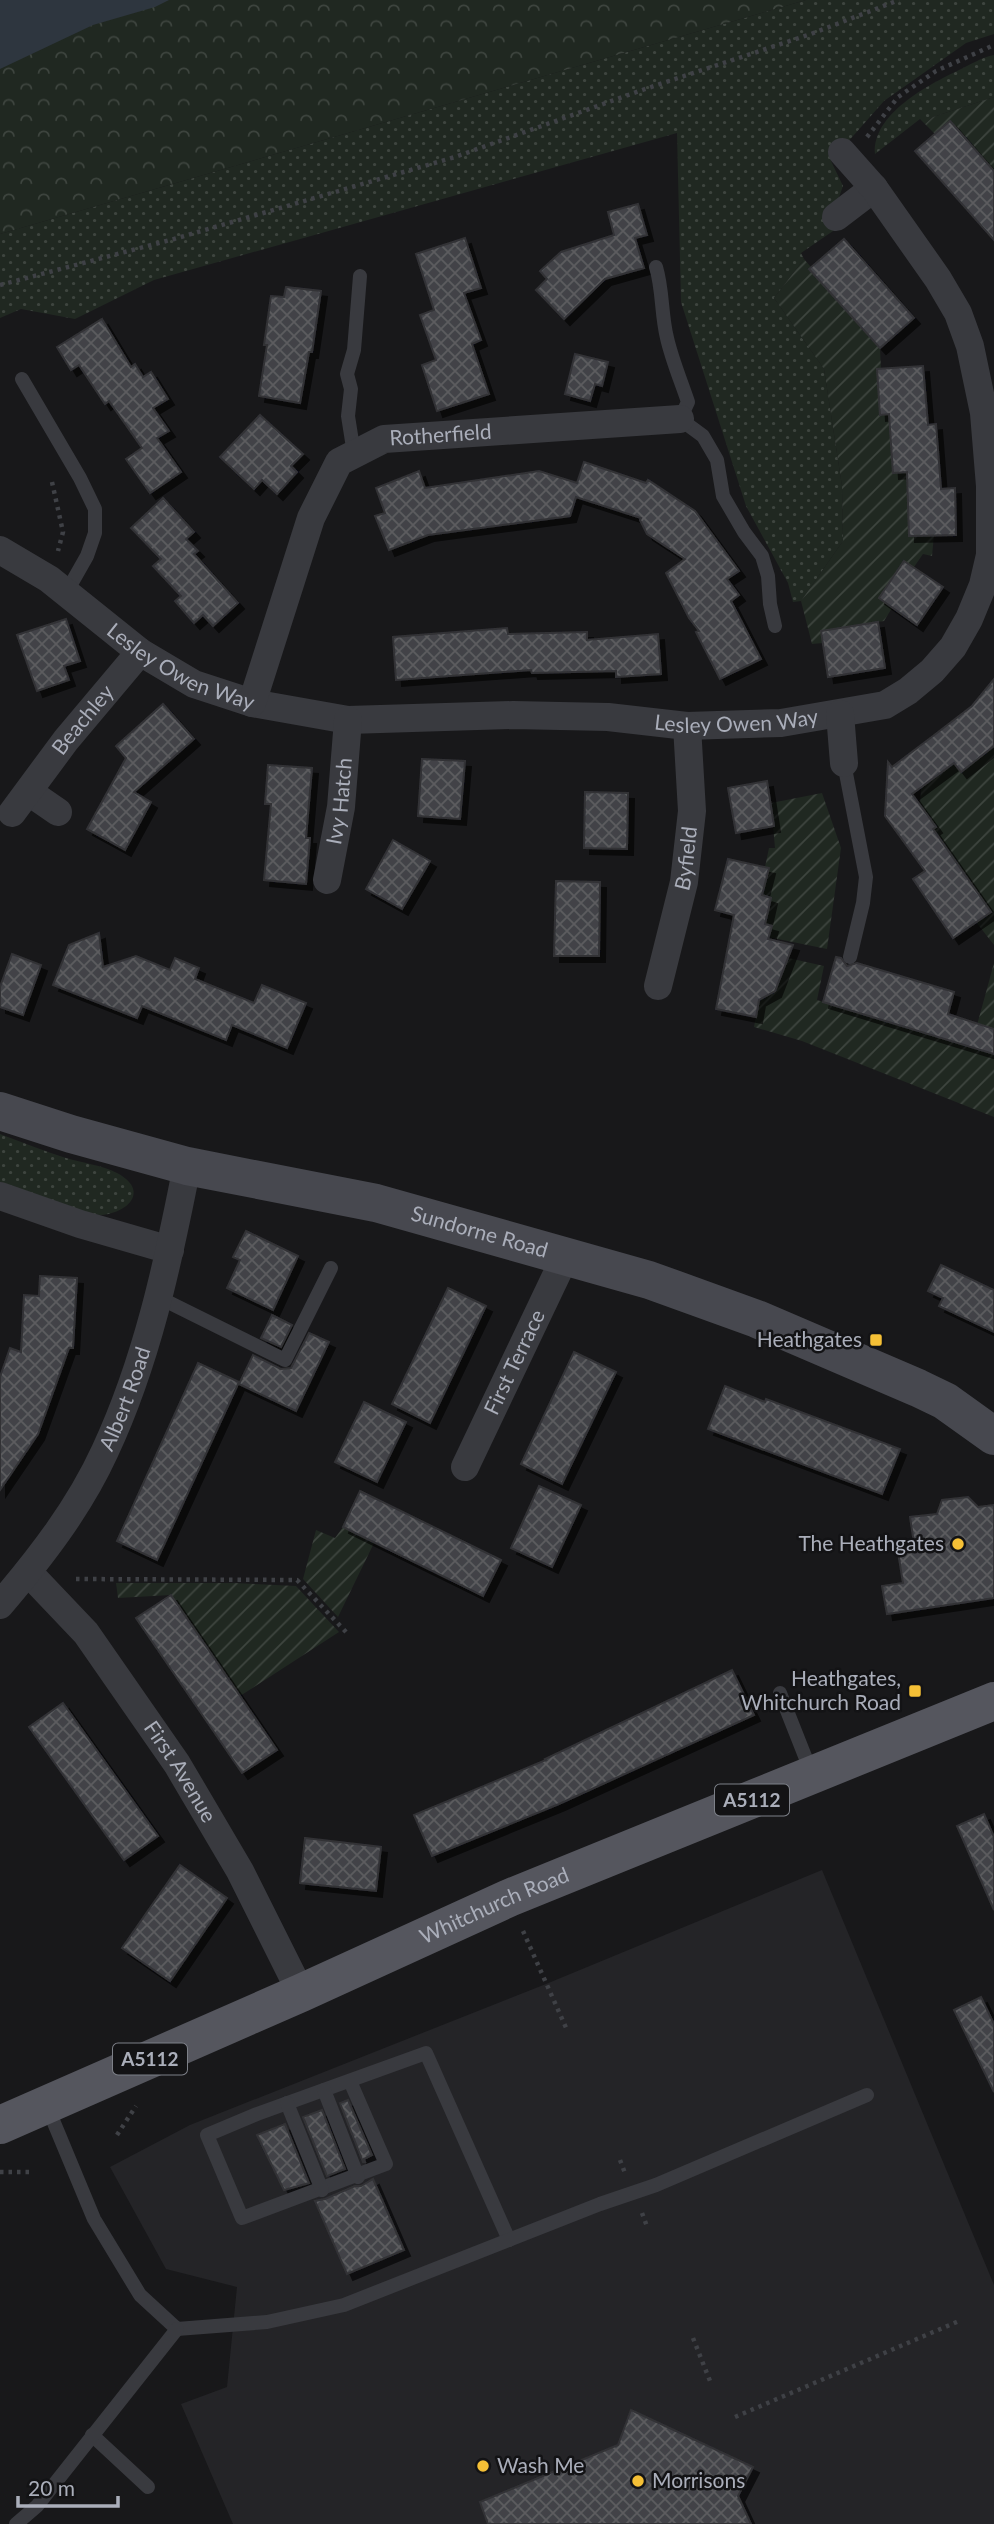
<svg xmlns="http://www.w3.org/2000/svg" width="994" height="2524" viewBox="0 0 994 2524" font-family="Lato,sans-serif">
  <defs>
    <pattern id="grass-dots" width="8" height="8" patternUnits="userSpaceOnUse" patternTransform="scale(1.75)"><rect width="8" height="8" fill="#202821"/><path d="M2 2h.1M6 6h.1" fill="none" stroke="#3e453f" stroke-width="1.8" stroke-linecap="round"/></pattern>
    <pattern id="forest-crowns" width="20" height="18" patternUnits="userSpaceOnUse" patternTransform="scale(1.75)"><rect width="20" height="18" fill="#202821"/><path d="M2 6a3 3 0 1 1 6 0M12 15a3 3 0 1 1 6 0" fill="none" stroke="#3e453f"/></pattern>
    <pattern id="garden-furrows" width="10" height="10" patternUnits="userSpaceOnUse" patternTransform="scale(1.75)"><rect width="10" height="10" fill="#202821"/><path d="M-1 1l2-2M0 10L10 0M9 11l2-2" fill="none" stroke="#3e453f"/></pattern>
    <pattern id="building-cross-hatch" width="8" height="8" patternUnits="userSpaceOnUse" patternTransform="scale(1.75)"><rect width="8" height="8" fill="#424347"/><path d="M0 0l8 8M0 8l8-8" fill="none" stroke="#5b5c5f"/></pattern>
    <filter id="shadow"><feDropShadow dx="6" dy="6" stdDeviation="0" flood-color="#0009"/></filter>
  </defs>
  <rect width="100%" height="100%" fill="#18181a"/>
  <path fill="#242427" d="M822 1870 994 2285V2524H233L181 2404 227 2387 237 2287 166 2269 110 2167 190 2125 546 1984Z"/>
  <g fill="url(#grass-dots)">
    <path d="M806 0H994V34L966 43 884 101 831 161 843 186 838 200 836 229 801 253 804 259 774 298 824 369 842 486 843 541 801 601 793 602 788 583 746 506 681 302 677 133 154 280 75 319 21 309 0 318V234Z"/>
    <path d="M994 55V97L933 117 925 124 920 119 875 154C872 114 928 85 959 70 970 65 982 57 994 55Z"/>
    <path d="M0 1134C22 1142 44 1151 66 1158 82 1163 102 1165 117 1173 149 1190 130 1212 102 1215 87 1217 19 1189 0 1182Z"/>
  </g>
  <path fill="url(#forest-crowns)" d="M0 0H806L0 234Z"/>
  <g fill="url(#garden-furrows)">
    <path d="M994 97V170L987 162 983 165 980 156 950 121 935 134 925 124 933 117Z"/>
    <path d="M804 259 880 348 881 369 877 370 880 414H889L893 473 909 472 934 535 932 556 923 554 914 567 904 561 879 598 892 608 884 621 821 631 823 643 812 644 801 601 843 541 842 486 824 369 774 298Z"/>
    <path d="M994 746V945L976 922 990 912 928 833 936 827 920 805 921 788 954 763 962 772Z"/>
    <path d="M822 793 841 848 827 949 768 937 772 926 765 924 771 898 762 895 769 869 765 867 769 848H775L771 803Z"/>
    <path d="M784 957 824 966 817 1000 971 1047 994 963V1117L802 1041 754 1027 760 993 769 995 775 991 778 985 773 980Z"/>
    <path d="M343 1527 374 1543 338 1617 303 1579 316 1530 335 1538Z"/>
    <path d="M116 1583H234L296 1586 339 1632 240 1696 171 1595 118 1598Z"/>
  </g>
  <path fill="#2e363f" d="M0 0H169L155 7 93 25 0 69Z"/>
  <g fill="url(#building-cross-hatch)" stroke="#323236" stroke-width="2" filter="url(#shadow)">
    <path d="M950 121 994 171V240L915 151Z"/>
    <path d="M638 204 647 235 635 238 644 268 605 279 564 319 536 290 547 279 540 271 561 252 614 235 608 212Z"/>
    <path d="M465 238 481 288 464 293 481 340 472 344 489 394 437 411 422 365 436 360 420 315 434 310 416 254Z"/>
    <path d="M844 239 914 318 880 348 809 269Z"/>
    <path d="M286 287 321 291 312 352H309L300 403 259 396 267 345H264L271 296 284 297Z"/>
    <path d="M102 319 131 367 135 364 143 377 151 372 168 399 153 408 169 431 157 438 181 472 150 493 126 459 142 448 109 401 105 404 79 365 71 370 57 347Z"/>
    <path d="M575 354 608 362 602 386 595 384 590 401 565 394Z"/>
    <path d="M923 366 928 425 936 424 941 489 955 488 956 535 909 536 907 472 893 473 889 414 880 415 877 369Z"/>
    <path d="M260 415 303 454 291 466 297 472 277 494 262 480 254 489 220 457Z"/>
    <path d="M584 462 646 483 648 480 695 511 739 571 727 579 739 595 731 601 761 659 720 679 696 632 699 631 689 618 666 573 685 559 647 534 640 520 641 518 576 497 570 516 428 535 389 550 375 516 385 513 376 488 419 471 425 488 539 471 577 483Z"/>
    <path d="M163 498 194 532 186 539 198 551 194 554 238 603 213 626 203 615 194 623 175 601 181 596 153 566 161 559 131 528Z"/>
    <path d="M904 561 943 587 917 625 879 598Z"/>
    <path d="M66 619 80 661 64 666 69 680 37 691 17 635Z"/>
    <path d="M878 622 885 668 828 677 821 631Z"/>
    <path d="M507 628 508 634 587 632V640L658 634 661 674 616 677V671L532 673 531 670 396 680 393 637Z"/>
    <path d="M994 679V746L961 772 954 763 912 794 936 827 933 829 991 912 953 938 913 879 925 871 885 816 888 762 892 767 933 736 972 706Z"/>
    <path d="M163 704 194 739 134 792 151 802 125 850 87 829 126 758 116 746Z"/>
    <path d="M422 759 465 761 460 819 418 816Z"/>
    <path d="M268 765 312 768 306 838H310L306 884 264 880 271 804H265Z"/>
    <path d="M767 781 774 826 736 833 728 788Z"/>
    <path d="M585 792 628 793 627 849 584 848Z"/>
    <path d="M393 840 430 861 402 909 366 889Z"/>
    <path d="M728 859 769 868 762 895 771 898 765 924 772 926 768 939 793 945 775 991 759 1000 756 1017 716 1009 734 915 715 910Z"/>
    <path d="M556 881 600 882 599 956H554Z"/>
    <path d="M99 933 103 967 136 956 170 970 175 958 199 968 195 979 254 1003 262 985 306 1003 287 1048 232 1025 226 1040 142 1006 137 1018 53 985 69 945Z"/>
    <path d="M12 954 41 965 23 1015 0 1007V987Z"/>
    <path d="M836 957 841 958 847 966 857 963 954 992 948 1014 994 1029V1054L823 1002Z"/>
    <path d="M246 1231 298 1256 273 1310 227 1288 240 1260 233 1257Z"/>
    <path d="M941 1265 994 1290V1332L939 1306 943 1298 928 1291Z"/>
    <path d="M40 1276 77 1278 73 1348H69L38 1434 0 1490V1377L10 1348 21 1352 24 1295 39 1296Z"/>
    <path d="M448 1288 486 1306 430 1423 392 1404Z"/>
    <path d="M272 1315 292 1325 281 1347 261 1338Z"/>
    <path d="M309 1333 329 1342 296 1411 239 1384 253 1355 281 1369 291 1368Z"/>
    <path d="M574 1352 616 1372 562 1484 521 1464Z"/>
    <path d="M198 1363 239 1382 157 1560 117 1541Z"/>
    <path d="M725 1386 765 1402 766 1399 900 1449 882 1494 708 1429Z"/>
    <path d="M364 1402 406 1422 377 1482 335 1462Z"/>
    <path d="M539 1486 581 1505 552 1567 511 1548Z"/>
    <path d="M360 1491 501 1560 483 1596 343 1527Z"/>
    <path d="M968 1497 978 1507 994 1505V1598L887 1614 882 1586 903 1583 898 1552 915 1550 910 1517 937 1514 942 1500Z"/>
    <path d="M171 1595 277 1750 242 1773 136 1618Z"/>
    <path d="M732 1670 754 1715 559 1804 432 1856 414 1815 546 1760 545 1759Z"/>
    <path d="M63 1703 158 1836 124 1860 29 1727Z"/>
    <path d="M984 1814 994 1837V1910L957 1826Z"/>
    <path d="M305 1838 381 1847 376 1891 300 1883Z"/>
    <path d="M180 1865 227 1898 170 1981 122 1948Z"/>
    <path d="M981 1997 994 2024V2092L954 2010Z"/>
    <path d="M348 2100 372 2155 364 2159 365 2162H363L340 2103Z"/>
    <path d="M322 2110 345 2169 327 2176 303 2117Z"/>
    <path d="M285 2124 309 2183 284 2190 257 2135Z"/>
    <path d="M373 2179 404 2250 347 2274 315 2201 325 2199 355 2186H361Z"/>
    <path d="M631 2410 753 2467 738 2496 751 2524H488L480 2502 618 2445Z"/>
  </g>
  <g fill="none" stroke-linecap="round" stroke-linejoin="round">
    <g stroke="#3f4146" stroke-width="4.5" stroke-dasharray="3.5 5" stroke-linecap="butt">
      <path d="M867 137 898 97 936 71 994 45"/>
      <path d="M0 285 174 239 455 157 645 89 811 34 899 0"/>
      <path d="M52 482 63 532 58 551"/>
      <path d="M76 1579 297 1580 346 1632"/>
      <path d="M523 1931 567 2030"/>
      <path d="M117 2135 136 2106"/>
      <path d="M620 2160 625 2173"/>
      <path d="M0 2172H33"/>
      <path d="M642 2213 648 2229"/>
      <path d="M693 2338 710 2381"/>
      <path d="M735 2417 959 2321"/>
    </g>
    <g stroke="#393a3f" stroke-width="14">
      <path d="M656 267C663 290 661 314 667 338 672 360 681 381 688 402L680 419 703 436 717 460 723 496 744 532 762 556 768 576 770 604 775 626"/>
      <path d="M22 379 80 478 95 509V533L87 556 66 593"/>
      <path d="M354 454 348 416 351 389 347 374 354 350 360 276"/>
      <path d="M844 763 866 877 863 903 850 957"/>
      <path d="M158 1297 285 1360 331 1268"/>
      <path d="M780 1693 812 1774"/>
      <path d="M350 2081 386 2164 242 2218 207 2135 257 2114 426 2053 509 2240"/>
      <path d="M324 2090 358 2177"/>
      <path d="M287 2103 322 2190"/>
      <path d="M47 2106 94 2219 140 2295 177 2329 267 2322 344 2305 600 2204 656 2185 867 2095"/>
      <path d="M92 2435 148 2487"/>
      <path d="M16 2524 37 2506 177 2329"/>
    </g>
    <g stroke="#393a3f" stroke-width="28">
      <path d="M836 217 874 188"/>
      <path id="s1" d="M0 550 49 579 140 652 194 684 252 703 348 720 513 715 608 717 687 726 781 723 885 705 908 691 932 671 953 647 969 619 983 585 990 555V486L984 413 970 346 958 313 938 279 874 188 842 152"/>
      <path id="s2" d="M252 703 311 518 339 462 384 439 680 419"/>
      <path d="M840 714 844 763"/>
      <path d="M29 792 58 812"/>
      <path id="s3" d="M12 813 66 740 140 652"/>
      <path id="s4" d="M327 880 341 807 348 720"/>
      <path id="s5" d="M658 986 684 882 692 811 687 726"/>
      <path d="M0 1196 80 1224 170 1250"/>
      <path id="s6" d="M465 1467 565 1257"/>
      <path id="s7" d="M28 1572 86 1633 177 1764 240 1871 301 1993"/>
      <path id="s8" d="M0 1605C40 1558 79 1508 105 1451 147 1361 168 1263 187 1166"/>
    </g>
    <path stroke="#47484f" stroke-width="38" id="s9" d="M0 1111 71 1134 187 1166 376 1203 649 1280 757 1319 918 1388 945 1401 994 1436"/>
    <path stroke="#55565e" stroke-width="38" id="s10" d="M0 2125 301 1993 509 1898 994 1701"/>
  </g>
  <g fill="#f5c036" stroke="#131315" stroke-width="2.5">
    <rect x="869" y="1333" width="14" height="14" rx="3.5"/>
    <circle cx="958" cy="1544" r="7"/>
    <rect x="908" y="1684" width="14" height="14" rx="3.5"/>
    <circle cx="483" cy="2466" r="7"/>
    <circle cx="638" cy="2481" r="7"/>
  </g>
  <g text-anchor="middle" stroke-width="5" stroke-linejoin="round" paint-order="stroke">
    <g fill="#131315" stroke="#7d8088" stroke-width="2">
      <rect x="715" y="1784.5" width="74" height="31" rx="5"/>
      <rect x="113" y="2043.5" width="74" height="31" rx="5"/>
    </g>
    <g font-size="19" font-weight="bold" fill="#aaaeba">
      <text x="752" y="1807">A5112</text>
      <text x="150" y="2066">A5112</text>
    </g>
    <g font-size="21" fill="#aaaeba" stroke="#131315">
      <text dy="7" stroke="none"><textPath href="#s2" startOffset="364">Rotherfield</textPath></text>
      <text dy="7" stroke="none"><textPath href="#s1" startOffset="217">Lesley Owen Way</textPath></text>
      <text dy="7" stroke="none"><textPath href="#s1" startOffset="784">Lesley Owen Way</textPath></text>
      <text dy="7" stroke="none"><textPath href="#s3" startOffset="117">Beachley</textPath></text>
      <text dy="7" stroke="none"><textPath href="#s4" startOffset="80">Ivy Hatch</textPath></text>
      <text dy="7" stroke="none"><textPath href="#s5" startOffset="131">Byfield</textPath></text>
      <text dy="7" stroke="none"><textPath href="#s9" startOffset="495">Sundorne Road</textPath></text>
      <text dy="7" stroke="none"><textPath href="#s6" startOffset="116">First Terrace</textPath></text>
      <text dy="7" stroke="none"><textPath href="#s8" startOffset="243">Albert Road</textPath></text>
      <text dy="7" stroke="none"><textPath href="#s7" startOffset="252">First Avenue</textPath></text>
      <text dy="7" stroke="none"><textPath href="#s10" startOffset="541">Whitchurch Road</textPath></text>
    </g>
    <g font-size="21" fill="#aaaeba" stroke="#131315" text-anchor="end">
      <text x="862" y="1347">Heathgates</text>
      <text x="944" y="1551">The Heathgates</text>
      <text x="901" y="1686">Heathgates,<tspan x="901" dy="24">Whitchurch Road</tspan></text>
      <text x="497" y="2473" text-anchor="start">Wash Me</text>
      <text x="652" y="2488" text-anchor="start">Morrisons</text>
    </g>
  </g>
  <path d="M18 2496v10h100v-10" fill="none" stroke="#aaaeba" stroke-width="3.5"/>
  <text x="28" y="2496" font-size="21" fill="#aaaeba" stroke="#131315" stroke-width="5" paint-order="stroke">20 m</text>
</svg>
